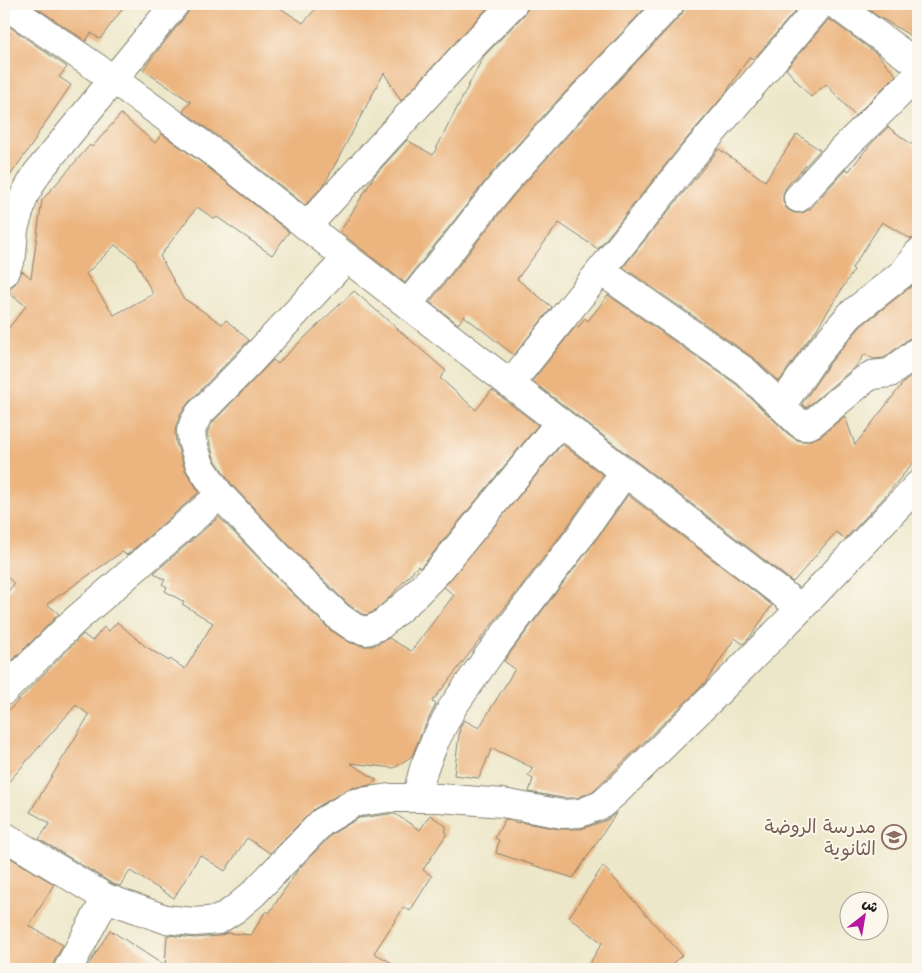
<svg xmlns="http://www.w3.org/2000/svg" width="922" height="973" viewBox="0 0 922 973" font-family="'Shantell Sans','Playpen Sans Arabic',sans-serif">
  <rect width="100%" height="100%" fill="#fbf7ec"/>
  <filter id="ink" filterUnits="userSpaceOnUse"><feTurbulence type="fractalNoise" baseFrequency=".02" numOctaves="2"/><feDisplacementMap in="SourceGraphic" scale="10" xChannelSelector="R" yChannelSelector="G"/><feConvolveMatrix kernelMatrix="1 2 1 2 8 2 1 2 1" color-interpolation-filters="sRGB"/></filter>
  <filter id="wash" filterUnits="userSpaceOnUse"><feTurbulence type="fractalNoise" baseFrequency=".0096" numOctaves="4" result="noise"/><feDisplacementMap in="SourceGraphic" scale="20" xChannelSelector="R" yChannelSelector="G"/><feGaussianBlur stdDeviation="1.12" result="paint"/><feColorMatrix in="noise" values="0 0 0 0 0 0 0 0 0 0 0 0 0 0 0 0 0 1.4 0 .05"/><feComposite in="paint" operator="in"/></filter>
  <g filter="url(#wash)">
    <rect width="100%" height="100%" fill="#ede7c9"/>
    <g id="blocks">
      <g fill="#ecb580" fill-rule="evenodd">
        <path d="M31 4H126L100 39 91 33 86 41Z"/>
        <path d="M190 4H274L303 23 320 4H491L401 101 384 73 324 185 305 205 224 141 183 111 191 102 143 70 151 59 187 14 190 7Z"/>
        <path d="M528 4H649L556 102 490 175 405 283 340 232 375 175 407 140 433 155 483 57 524 15 528 8Z"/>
        <path d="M685 4H801L754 59 749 57 725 94 682 144 598 249 559 223 517 279 552 307 514 355 464 316 458 324 430 302 514 195 578 124 681 15 685 8Z"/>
        <path d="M861 4H918V40L876 15Z"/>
        <path d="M829 19 877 54 896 75 855 116 826 84 811 97 786 69Z"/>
        <path d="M4 23 67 67 59 77 71 85 35 138 36 139 4 184Z"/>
        <path d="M121 114 155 143 162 134 205 165 289 232 272 255 217 217 215 219 197 207 160 256 183 298 222 324 226 320 249 340 188 403 180 415 176 426 175 433 176 443 185 470 199 492 127 555 122 552 47 604 59 614 13 660 4 651V596L14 584 4 573V334L26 306 9 293 11 287 14 285 18 280 22 271 31 278 42 200 90 145 92 147ZM115 245 135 260 153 294 114 315 86 274Z"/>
        <path d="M888 127 918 149V238L911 239 882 222 852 268 854 270 816 330 804 345 779 382 755 359 623 267 719 149 765 181 797 134 820 150 786 187 783 194V202L787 209 794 213H802L810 209 846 169 849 171 869 146Z"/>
        <path d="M918 279V336H915L908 339 884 358 873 359 865 354 856 366 806 408 802 404 829 364 861 326 913 285Z"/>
        <path d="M354 291 446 371 440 378 476 410 492 390 538 425 428 559 420 568 418 566 387 600 373 612 366 615 362 614 349 605 310 567 232 485 214 458 207 433 212 423 273 360 278 364 284 357Z"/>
        <path d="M608 295 736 384 787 433 795 439 801 441H808L821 436 845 416 855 445 904 382 918 371V457L882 500 845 539 836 532 793 582 532 381 576 326 578 328 585 318 588 321Z"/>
        <path d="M562 444 603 475 567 527 432 702 436 704 421 734 412 756 394 768 350 763 377 780 370 785 352 788 346 790 314 809 270 853 247 838 225 871 200 855 174 898 130 871 120 886 113 884 39 839 50 823 30 812 89 715 76 705 4 787V715L83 634 92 641 104 627 109 631 117 622 145 646 169 661 170 659 185 669 213 623 182 604 184 602 165 591 167 587 162 584 165 580 154 573 219 517 288 589 330 630 351 643 363 646H373L389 638 411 651 454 595 444 587Z"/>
        <path d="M628 495 772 605 750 637 743 644 735 638 705 683 703 684 700 688 593 791 577 798H563L529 792 533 779 528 776 533 768 492 748 479 778 454 775 460 727 464 720 479 728 515 669 504 661 592 545Z"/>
        <path d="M617 812 573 878 496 853 499 840 495 838 505 819 518 823 519 822 559 829H581L607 820Z"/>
        <path d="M390 814H395L420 830 430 815 446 826V835L423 870 432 876 410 911 404 907 374 953 403 969H86L110 930 165 966 167 935 195 938 219 936 227 933 251 935 266 911 269 913 297 871 332 834 359 818Z"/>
        <path d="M4 854 54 884 29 926 63 945 54 962 52 969H4Z"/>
        <path d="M603 866 682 955 668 969H586L602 943 569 917Z"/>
      </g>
    </g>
  </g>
  <g filter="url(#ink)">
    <use href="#blocks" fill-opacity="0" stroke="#848272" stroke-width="1"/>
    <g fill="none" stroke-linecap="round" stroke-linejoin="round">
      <defs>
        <g id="minor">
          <path d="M4 4 113 79 214 153 347 258 801 608"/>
          <path d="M835 4 905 55 918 62"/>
          <path d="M798 198 842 150 918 75"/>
          <path d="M307 226 474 44 513 4"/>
          <path d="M347 258 247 365 199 414 194 423 191 431 192 441 200 465 220 495 299 578 339 617 355 628 367 631 381 625 411 599 440 569 560 422"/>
          <path d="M601 271 746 372 798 422 804 426 811 424 864 380 872 375 890 373 918 351"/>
          <path d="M4 273 12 255 14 229 24 196 37 173 175 4"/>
          <path d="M408 304 502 185 567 113 670 4"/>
          <path d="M510 384 694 154 821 4"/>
          <path d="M781 406 817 354 850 315 903 273 918 253"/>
          <path d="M4 691 72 623 220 495"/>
          <path d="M416 798 424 768 435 741 452 708 489 655 580 536 625 472"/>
          <path d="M4 836 106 898 165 919 194 922 218 920 234 910 253 894 322 822 354 803 389 798H440L503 803 562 814 580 813 601 805 617 791 714 696 801 608 918 485"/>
          <path d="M68 969 106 898"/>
        </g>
      </defs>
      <use href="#minor" stroke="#848272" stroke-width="30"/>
      <use href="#minor" stroke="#fff" stroke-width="28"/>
    </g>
  </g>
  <defs>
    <symbol id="school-ring" viewBox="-11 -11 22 22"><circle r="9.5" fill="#fbf7ec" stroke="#8d6e63" stroke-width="1.5"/><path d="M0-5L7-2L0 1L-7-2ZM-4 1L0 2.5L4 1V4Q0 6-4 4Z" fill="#8d6e63"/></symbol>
  </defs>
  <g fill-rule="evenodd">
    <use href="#school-ring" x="880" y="823" width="28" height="28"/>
  </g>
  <g text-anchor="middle" stroke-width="4" stroke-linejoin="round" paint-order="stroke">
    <g font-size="19" fill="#785e54" stroke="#fbf7ec" text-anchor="end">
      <text x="876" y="833">مدرسة الروضة<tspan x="876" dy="22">الثانوية</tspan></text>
    </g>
  </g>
  <rect width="922" height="973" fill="none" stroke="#fbf7ec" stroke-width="20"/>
  <g transform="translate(864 916) rotate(31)"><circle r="24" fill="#fbf7ec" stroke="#a29f99"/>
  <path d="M0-4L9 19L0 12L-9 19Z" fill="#b5179e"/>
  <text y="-8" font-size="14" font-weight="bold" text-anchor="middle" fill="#1c1c1c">ش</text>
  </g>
</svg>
